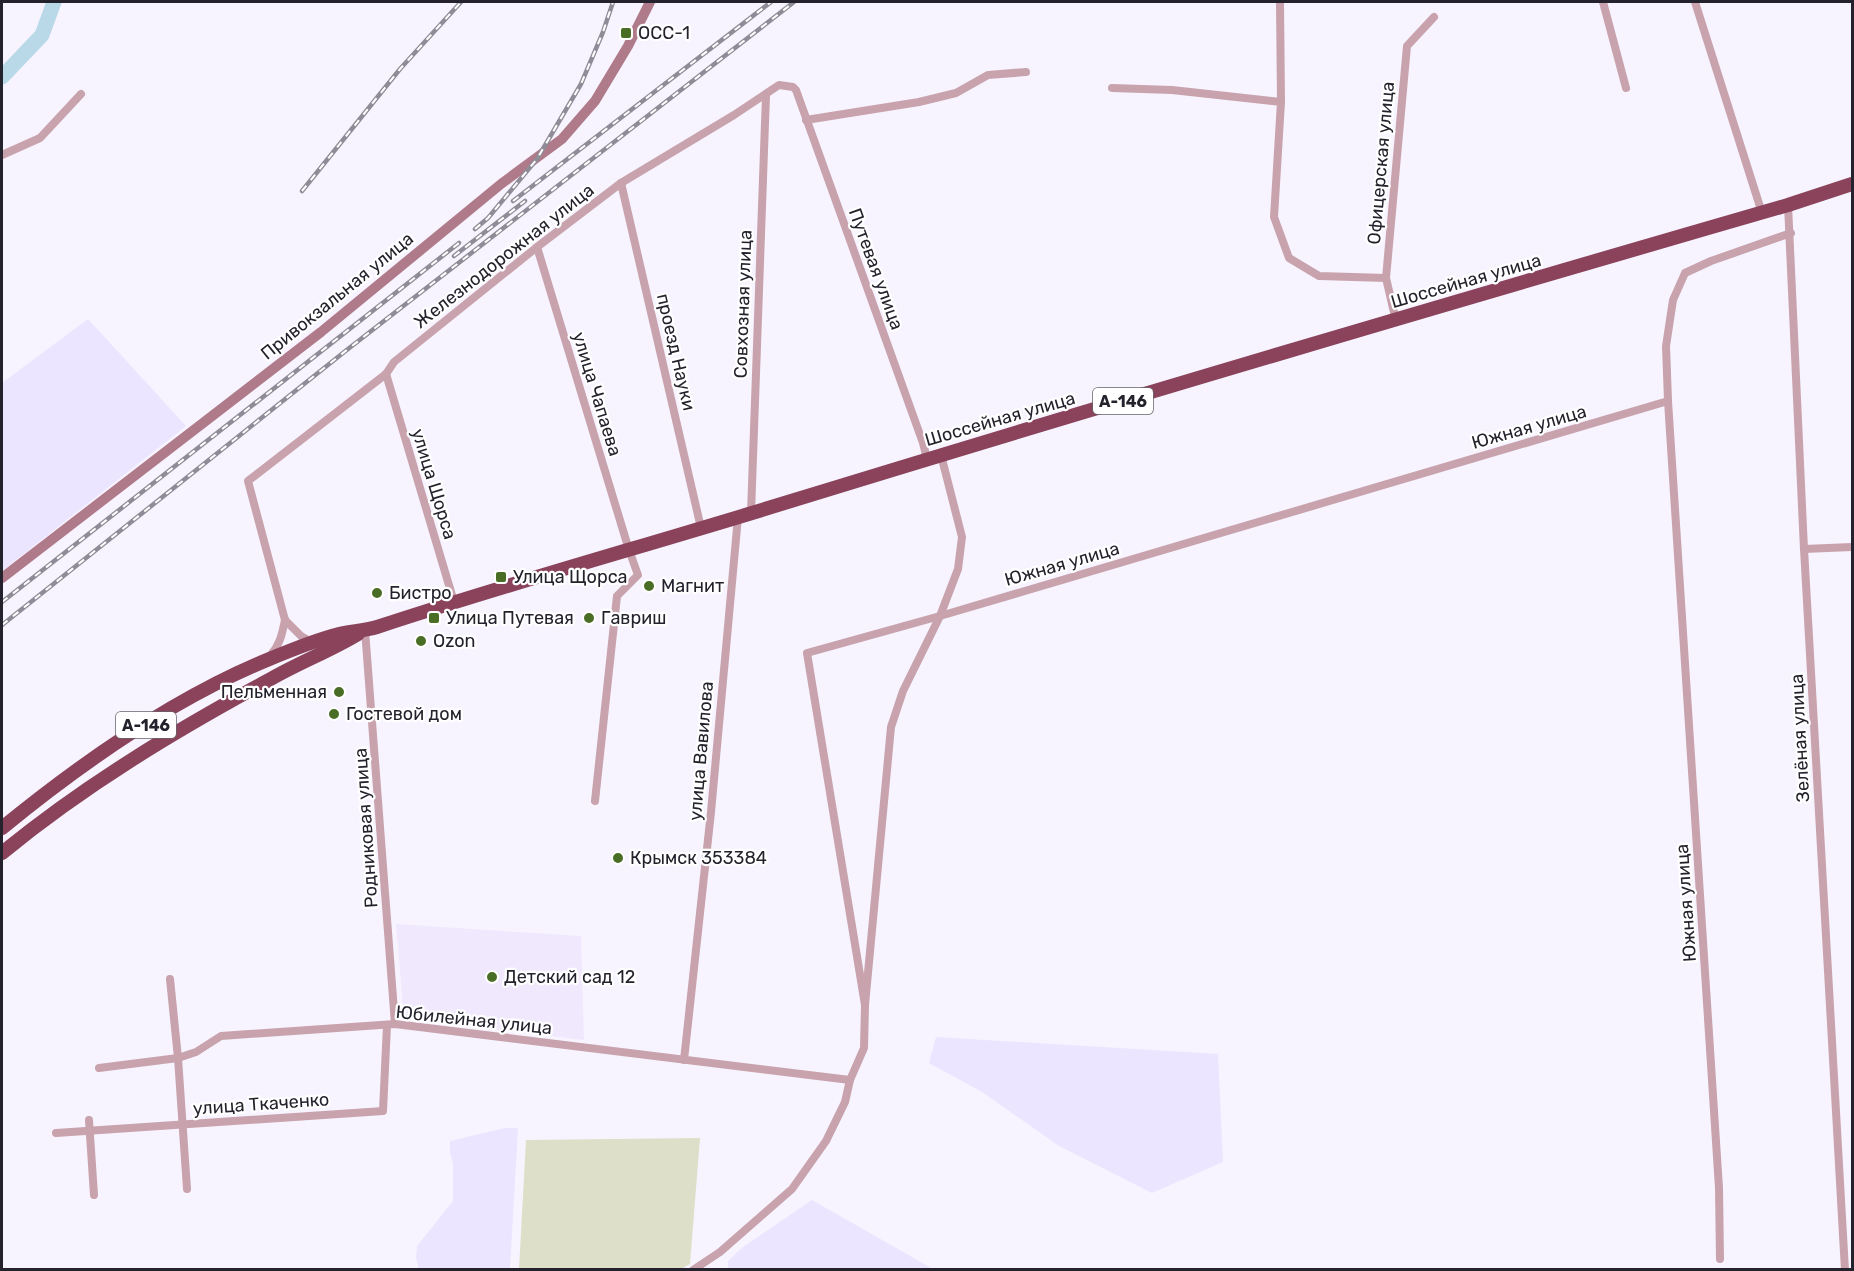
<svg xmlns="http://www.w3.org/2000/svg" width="1854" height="1271" viewBox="0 0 1854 1271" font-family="Rubik,sans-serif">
  <rect width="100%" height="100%" fill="#f7f4ff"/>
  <g fill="#ebe5ff">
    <path d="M88 319 186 426 2 571V383Z"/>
    <path d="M936 1037 1218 1054 1223 1162 1152 1193 1059 1146 982 1092 929 1063Z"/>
    <path d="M505 1128H518L510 1269H419L416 1258 417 1246 453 1201V1163L450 1153V1141Z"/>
    <path d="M812 1200 933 1269H728V1261L743 1247Z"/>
  </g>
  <path fill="#f0e8fd" d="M396 924 581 936 584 1040 404 1018Z"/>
  <path fill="#dedfc8" d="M700 1138 690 1264 679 1270 519 1269 526 1140Z"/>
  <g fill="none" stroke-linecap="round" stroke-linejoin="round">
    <path stroke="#b9d9e8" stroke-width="15" d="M2 77 42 35 54 2"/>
    <g stroke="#c8a3ad" stroke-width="8">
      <path d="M1280 2 1281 102"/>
      <path d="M1603 2 1626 88"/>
      <path d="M1695 2 1762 213"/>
      <path d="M1112 88 1172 90 1281 102 1274 217 1289 258 1319 276 1386 278"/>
      <path d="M806 120 919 102 956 93 988 75 1026 72"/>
      <path d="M2 155 40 138 81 94"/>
      <path d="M621 183 701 528"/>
      <path d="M1788 205 1804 549 1845 1270"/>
      <path d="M537 247 629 550 638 575 617 596 595 801"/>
      <path d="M1396 321 1386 278 1407 46 1434 17"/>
      <path d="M386 374 454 602"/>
      <path d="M751 513 766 95"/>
      <path d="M1804 549 1852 547"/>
      <path d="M365 630 395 1024"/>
      <path d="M311 642 301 636 285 620 248 481 386 374 394 362 537 247 621 183 734 115 779 85 793 87 796 90 923 443 927 459"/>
      <path d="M270 656C280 645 282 634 285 620"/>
      <path d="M170 979 178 1058 187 1189"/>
      <path d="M865 1005 807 653 940 616 1668 401"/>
      <path d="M684 1060 711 812 738 517"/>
      <path d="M99 1068 178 1058 196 1052 221 1036 395 1024 850 1080"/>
      <path d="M89 1120 94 1195"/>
      <path d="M56 1133 383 1111 387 1025"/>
      <path d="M1720 1259 1719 1188 1668 401 1666 346 1673 300 1685 273 1711 261 1791 233"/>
      <path d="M693 1270 720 1252 792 1189 826 1141 845 1102 850 1080 864 1048 865 1005 891 727 903 691 940 616 958 569 962 537 941 455"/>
    </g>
    <path stroke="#af7a89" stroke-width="10" d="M2 578 321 332 501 184 562 139 595 101 628 46 650 2"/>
    <g stroke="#8a435b" stroke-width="14">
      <path d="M2 828C79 765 175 698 267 660 291 650 315 640 339 634 352 631 364 631 377 627 501 586 627 551 752 513 1096 407 1442 305 1788 205L1852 184"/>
      <path d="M2 853C85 785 175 731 269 680 298 663 330 651 358 634"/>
    </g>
    <defs>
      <g id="rail">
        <path d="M302 191 400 69 461 2"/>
        <path d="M513 201 771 2"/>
        <path d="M475 229 488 218 537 159 581 84 603 32 613 2"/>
        <path d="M454 256 525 201"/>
        <path d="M2 602 459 243"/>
        <path d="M2 625 348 349 794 2"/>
      </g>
    </defs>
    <use href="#rail" stroke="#8f8c97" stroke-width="4.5"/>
    <use href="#rail" stroke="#fff" stroke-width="2" stroke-dasharray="7" stroke-linecap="butt"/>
  </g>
  <g fill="#4a6d26" stroke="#fff" stroke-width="2">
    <rect x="620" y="27" width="12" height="12" rx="3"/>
    <rect x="495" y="571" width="12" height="12" rx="3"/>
    <circle cx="649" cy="586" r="6"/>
    <circle cx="377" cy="593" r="6"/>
    <rect x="428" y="612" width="12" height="12" rx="3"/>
    <circle cx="589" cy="618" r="6"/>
    <circle cx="421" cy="641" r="6"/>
    <circle cx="339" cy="692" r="6"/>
    <circle cx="334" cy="714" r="6"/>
    <circle cx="618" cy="858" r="6"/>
    <circle cx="492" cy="977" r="6"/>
  </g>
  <g text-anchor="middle" stroke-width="4.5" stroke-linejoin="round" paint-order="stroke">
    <g fill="#fff" stroke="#66646b" stroke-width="1.5">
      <rect x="1093" y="388" width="60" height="26" rx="4.5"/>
      <rect x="116" y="712" width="60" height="26" rx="4.5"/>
    </g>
    <g font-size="16" font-weight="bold" fill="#24222c">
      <text x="1123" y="407">А-146</text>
      <text x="146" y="731">А-146</text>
    </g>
    <g font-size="18" fill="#24222c" stroke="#fff" text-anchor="start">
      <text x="638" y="39">ОСС-1</text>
      <text x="513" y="583">Улица Щорса</text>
      <text x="661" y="592">Магнит</text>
      <text x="389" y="599">Бистро</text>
      <text x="446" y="624">Улица Путевая</text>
      <text x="601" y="624">Гавриш</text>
      <text x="433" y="647">Ozon</text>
      <text x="327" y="698" text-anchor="end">Пельменная</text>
      <text x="346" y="720">Гостевой дом</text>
      <text x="630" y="864">Крымск 353384</text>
      <text x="504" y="983">Детский сад 12</text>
    </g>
    <g font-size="18" fill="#24222c" stroke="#fff">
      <text transform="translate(1381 163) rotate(-85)" y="6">Офицерская улица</text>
      <text transform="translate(504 256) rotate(-38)" y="6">Железнодорожная улица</text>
      <text transform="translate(876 269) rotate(70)" y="6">Путевая улица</text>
      <text transform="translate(1466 281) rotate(-16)" y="6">Шоссейная улица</text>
      <text transform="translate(337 296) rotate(-39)" y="6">Привокзальная улица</text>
      <text transform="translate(743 304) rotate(-88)" y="6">Совхозная улица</text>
      <text transform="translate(676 352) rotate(77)" y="6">проезд Науки</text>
      <text transform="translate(597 394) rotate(73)" y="6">улица Чапаева</text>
      <text transform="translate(1000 419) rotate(-16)" y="6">Шоссейная улица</text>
      <text transform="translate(1529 427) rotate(-16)" y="6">Южная улица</text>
      <text transform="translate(434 484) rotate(73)" y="6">улица Щорса</text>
      <text transform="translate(1062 564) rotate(-16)" y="6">Южная улица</text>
      <text transform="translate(1800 738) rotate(-93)" y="6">Зелёная улица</text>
      <text transform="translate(701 751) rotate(-85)" y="6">улица Вавилова</text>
      <text transform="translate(366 828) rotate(-94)" y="6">Родниковая улица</text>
      <text transform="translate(1686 903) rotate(-94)" y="6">Южная улица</text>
      <text transform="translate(474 1020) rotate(6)" y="6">Юбилейная улица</text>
      <text transform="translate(261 1104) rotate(-4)" y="6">улица Ткаченко</text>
    </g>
  </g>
  <rect width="1854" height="1271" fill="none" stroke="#24222c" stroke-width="6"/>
</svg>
